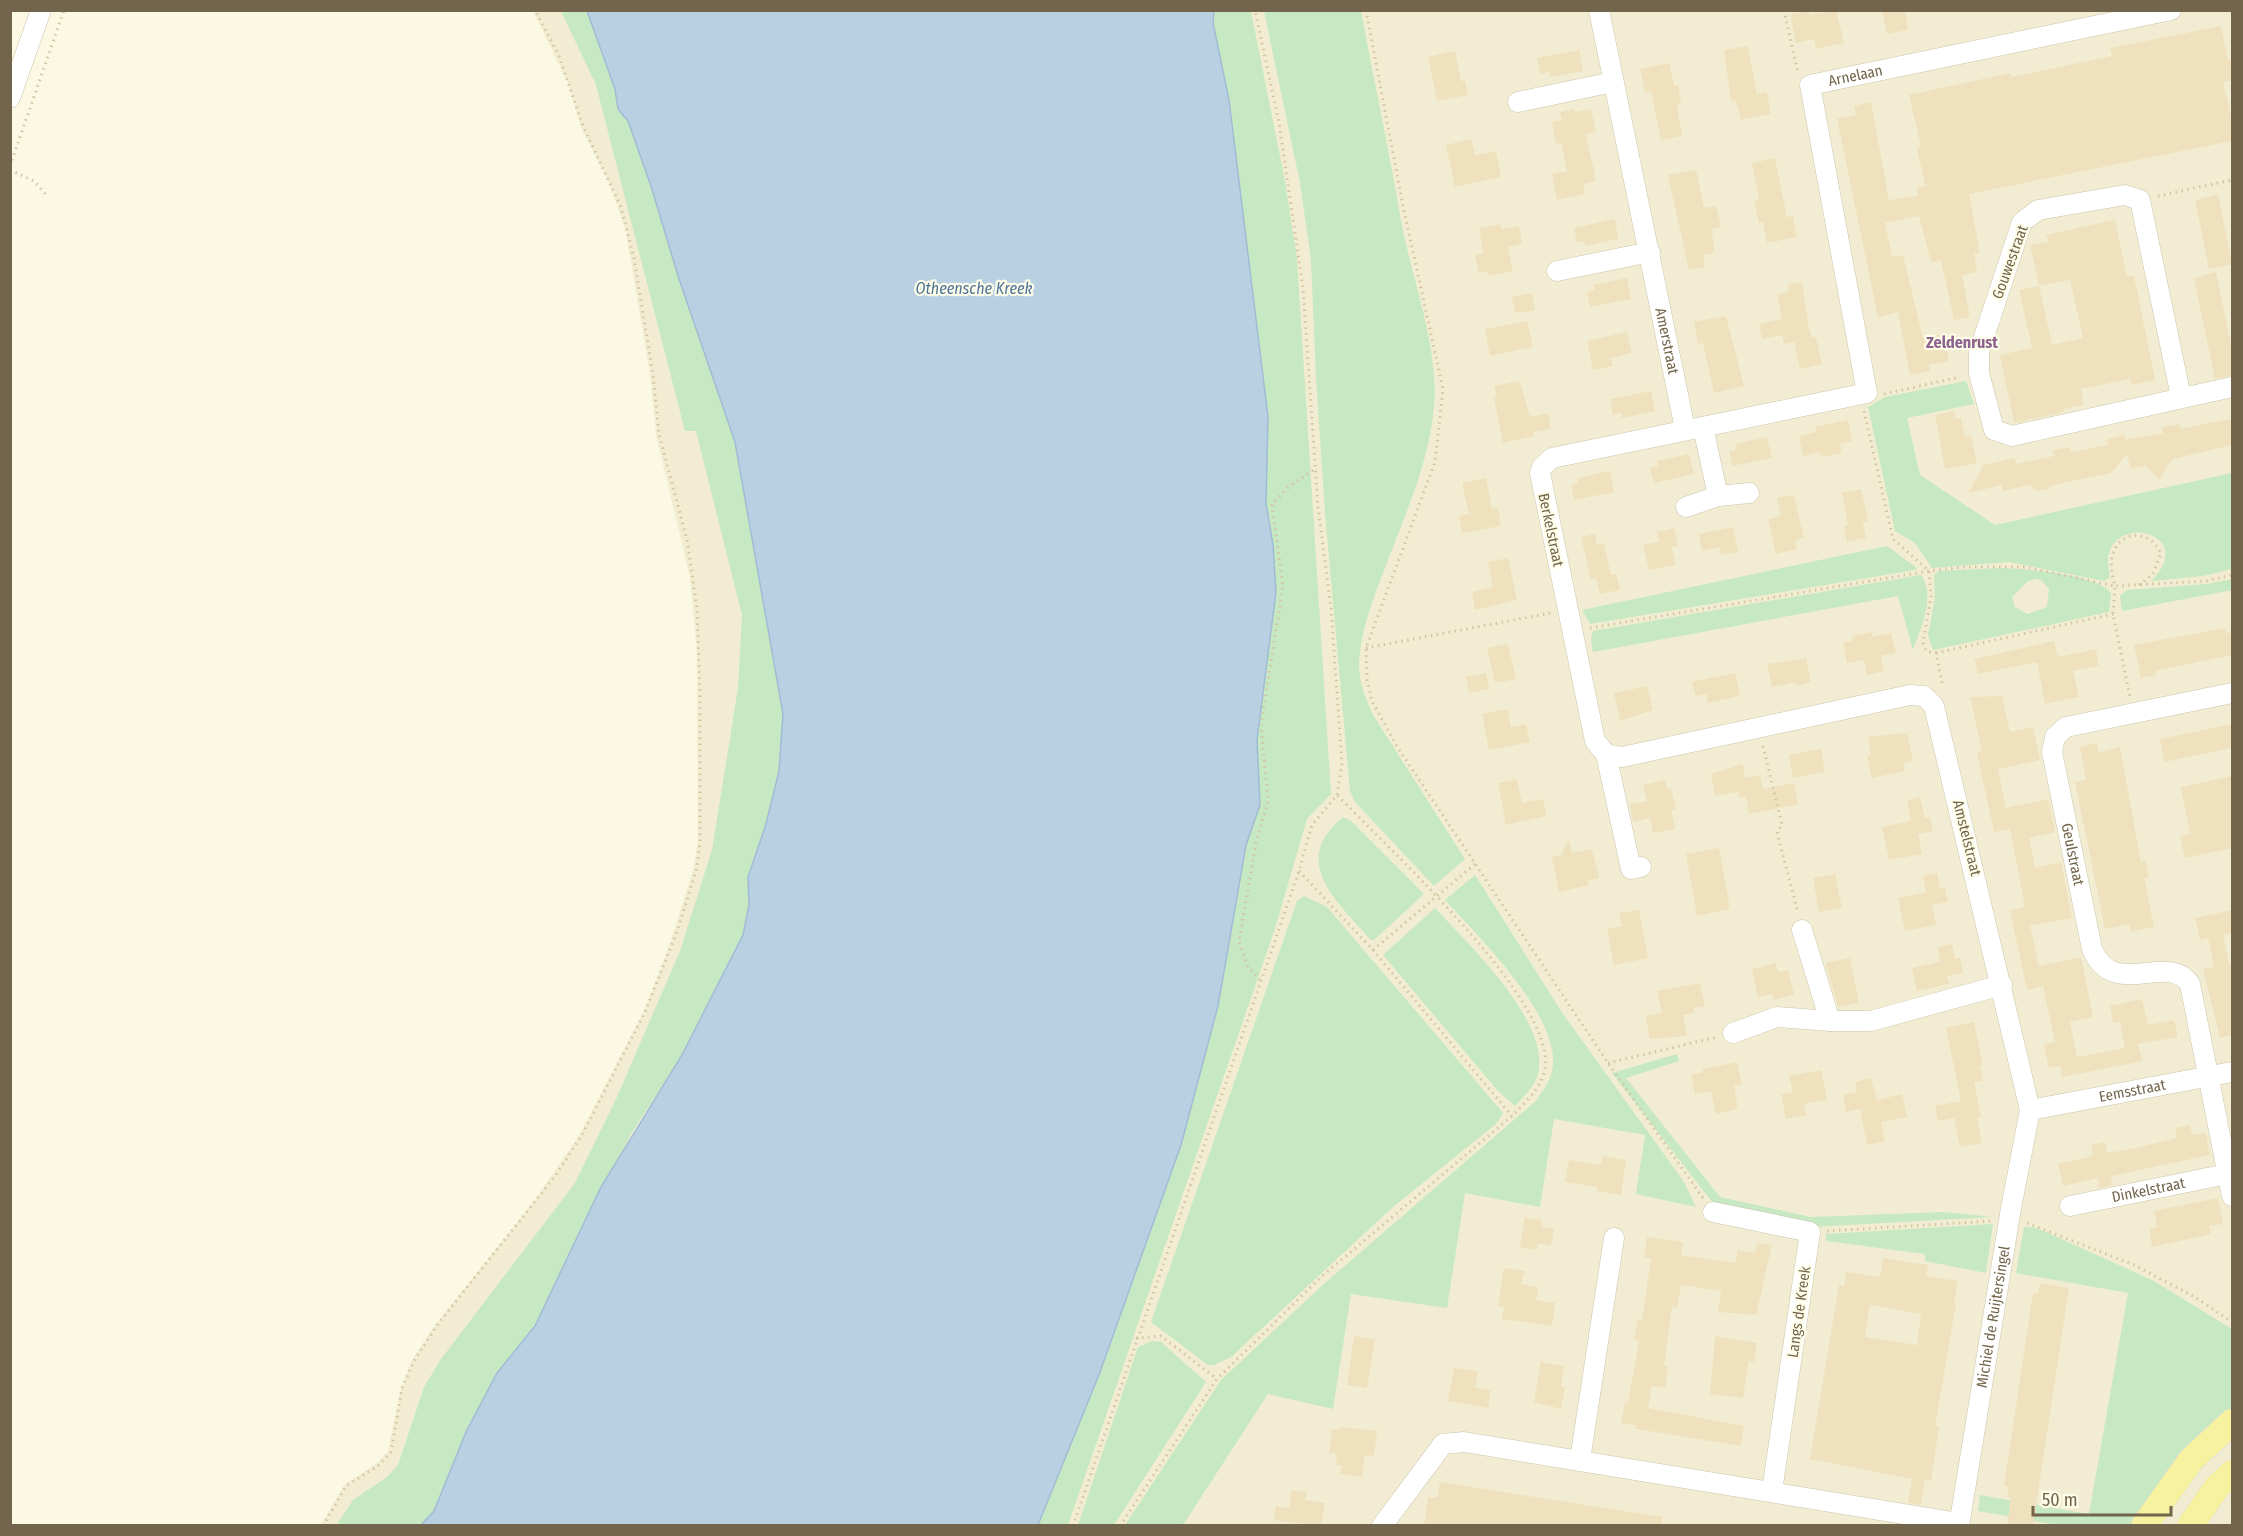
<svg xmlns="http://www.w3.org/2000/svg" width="2243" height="1536" viewBox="0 0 2243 1536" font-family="'Fira Sans Condensed',sans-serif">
  <rect width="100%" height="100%" fill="#fbf9e4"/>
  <path fill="#f2edd2" d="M533 11H2232V1525L320 1526 345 1484 376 1464 388 1451 401 1388 412 1360 435 1325 534 1201 580 1134 644 1011 667 952 694 867 698 840 697 653 690 578 656 435 650 374 625 228 608 181 581 127 567 81Z"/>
  <g fill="#c6e8c3" fill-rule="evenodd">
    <path d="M561 11H587L615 89 618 109 628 121 651 186 679 279 735 442 783 714 779 771 766 824 748 877 749 905 743 935 682 1055 631 1134 535 1326 497 1373 434 1511 421 1525 336 1526 353 1500 387 1477 398 1465 424 1387 441 1359 575 1183 617 1097 680 951 712 850 738 688 742 615 696 431H685L596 85Z"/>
    <path d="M1214 11H1251L1285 181 1297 259 1331 794 1307 819 1274 932 1068 1525 1038 1526 1100 1372 1181 1145 1218 1006 1246 845 1260 805 1257 740 1266 668 1273 545 1266 503 1268 417 1229 100 1213 23Z"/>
    <path d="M1264 11H1361C1374 80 1389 150 1401 220 1412 281 1442 354 1433 416 1426 472 1401 524 1382 576 1371 604 1359 637 1359 668 1360 685 1366 700 1373 715L1465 859 1434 886 1355 802 1350 791 1325 513 1316 379 1311 260 1300 183Z"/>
    <path d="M1966 381 1974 404 1907 418 1920 475 1995 525 2232 473V569L2203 576 2151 581C2199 534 2114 512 2108 558 2108 564 2109 571 2110 577L2104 581 2009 562 1932 568 1915 543 1895 531 1868 407 1885 397Z"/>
    <path d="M1887 546 1917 568 1915 570 1590 624 1582 610Z"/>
    <path d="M2002 568C2026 569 2097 574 2111 593L2109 612 1933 650 1928 635 1935 598 1934 576 1938 571ZM2036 579 2041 580 2049 589 2047 607 2028 614 2015 607 2012 597 2028 581Z"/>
    <path d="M1921 575C1936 596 1921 628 1913 650L1898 596 1593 652 1591 640 1593 631Z"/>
    <path d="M2232 579V590L2122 611 2120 596 2127 590 2207 584Z"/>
    <path d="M1343 817 1351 821 1424 894 1374 940H1371C1339 903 1288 862 1343 817Z"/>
    <path d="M1475 875 1563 1014 1684 1182 1696 1207 1636 1194 1645 1135 1554 1119 1540 1207 1465 1193 1447 1308 1351 1294 1333 1409 1268 1394 1183 1525H1125L1221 1380 1326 1282 1536 1101C1544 1089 1553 1078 1553 1063 1556 1013 1478 936 1445 900Z"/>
    <path d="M1304 896 1327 907 1503 1113 1496 1124 1393 1207 1231 1357 1214 1365H1208L1151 1322 1297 901Z"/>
    <path d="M1435 908C1467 943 1555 1025 1537 1077 1534 1087 1522 1098 1515 1106L1498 1091 1383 955Z"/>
    <path d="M1677 1054 1679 1061 1626 1078 1720 1197 1811 1217 1944 1212 1993 1217 1811 1227 1716 1207 1612 1073Z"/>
    <path d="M1993 1224 1986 1273 1925 1261V1254L1826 1241V1234Z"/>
    <path d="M2024 1227 2037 1228 2152 1280 2232 1329V1409L2191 1448 2132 1525H2058L1978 1511 1980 1495 2089 1514 2128 1293 2016 1273Z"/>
    <path d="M1152 1341 1161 1342 1206 1382 1114 1525H1078L1138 1347Z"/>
  </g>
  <path fill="#b9d0e3" stroke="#a0bcd5" stroke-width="1.5" d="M587 11H1214L1213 23 1229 100 1268 417 1266 503 1273 545 1276 592 1257 740 1260 805 1246 845 1218 1006 1181 1145 1100 1372 1038 1525H421L434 1511 466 1432 497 1373 535 1326 601 1187 682 1055 743 935 749 905 748 877 766 824 779 771 783 714 735 442 679 279 651 186 628 121 618 109 615 89Z"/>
  <g fill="#efe1bd" fill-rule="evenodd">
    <path d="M1836 10 1844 43 1816 49 1814 39 1796 43 1790 14 1809 11 1810 15Z"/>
    <path d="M1882 10H1905L1908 30 1887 34Z"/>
    <path d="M2221 26 2228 60 2232 59V80L2223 82 2232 121V141L1969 194 1980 253 1974 254 1977 272 1962 275 1970 317 1954 320 1941 260 1931 262 1919 216 1885 223 1892 257 1903 255 1923 338 1943 334 1949 361 1929 365 1930 371 1910 375 1898 312 1878 317 1837 119 1856 115 1854 106 1871 102 1889 200 1918 196 1917 188 1925 186 1917 148 1921 147 1909 95 2010 73 2011 77 2112 56 2110 48Z"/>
    <path d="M1748 46 1757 94 1767 92 1771 114 1741 120 1736 100 1731 101 1724 50Z"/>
    <path d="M1579 50 1583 71 1550 77 1549 72 1540 74 1537 58Z"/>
    <path d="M1455 51 1461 81H1465L1468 95 1437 101 1428 57Z"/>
    <path d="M1669 63 1674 86 1678 85 1680 96 1681 104 1677 105 1682 136 1661 140 1651 91 1645 92 1640 69Z"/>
    <path d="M1574 109 1575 112 1591 109 1596 132 1586 134 1596 181 1583 184 1585 194 1557 200 1552 174 1567 171 1561 143 1556 144 1552 122 1562 120 1560 112Z"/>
    <path d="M1471 139 1475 155 1496 151 1501 177 1455 187 1446 145Z"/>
    <path d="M1775 158 1787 217 1793 216 1797 237 1767 243 1763 222 1759 223 1754 200 1759 199 1752 163Z"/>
    <path d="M1696 170 1704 208 1716 206 1721 227 1712 229 1714 253 1703 255 1705 267 1689 270 1668 175Z"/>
    <path d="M2218 194 2232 264 2209 269 2195 200Z"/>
    <path d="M1615 219 1618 239 1586 246 1584 241 1577 242 1574 228Z"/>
    <path d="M2115 220 2127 277 2134 276 2155 380 2131 385 2130 379 2081 389 2084 405 2064 409V412L2014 423 2000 355 2032 348 2019 290 2039 286 2052 345 2083 338 2070 280 2039 286 2030 245 2048 242 2046 235Z"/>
    <path d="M1500 224 1501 229 1519 226 1522 244 1508 247 1513 271 1488 276 1487 271 1479 273 1475 255 1483 253 1479 228Z"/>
    <path d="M2216 272 2232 349V375L2215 379 2194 278Z"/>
    <path d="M1627 278 1631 299 1590 307 1587 292 1595 290 1594 285Z"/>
    <path d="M1802 282 1809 329 1812 337H1816L1822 364 1800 369 1794 342 1784 344 1782 335 1762 339 1759 324 1782 319 1777 294 1789 292 1788 284Z"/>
    <path d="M1532 293 1535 310 1515 313 1512 297Z"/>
    <path d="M1726 316 1744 386 1714 393 1703 343 1698 344 1694 322Z"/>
    <path d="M1527 321 1533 347 1490 356 1485 329Z"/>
    <path d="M1627 332 1632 353 1611 358 1613 366 1593 370 1587 341Z"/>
    <path d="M1520 381 1530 417 1548 413 1551 429 1533 432 1534 436 1503 443 1494 398 1497 397 1494 386Z"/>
    <path d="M1651 391 1655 411 1622 418 1621 413 1613 414 1610 399Z"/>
    <path d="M1954 411 1956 419 1961 418 1965 436 1971 435 1977 463 1945 469 1935 415Z"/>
    <path d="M2229 419 2232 421V445L2173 459 2159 479 2146 466 2131 469 2127 454 2111 473 2049 486 2050 489 2038 491 2029 485 2003 491 2002 485 1969 493 1983 465 2015 458 2016 464 2054 456 2053 450 2069 447 2071 452 2108 445 2107 439 2124 435 2125 440 2163 433 2162 427 2179 424 2180 429Z"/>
    <path d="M1848 420 1852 441 1840 443 1842 453 1821 457 1820 452 1803 456 1799 436 1816 432 1815 427Z"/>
    <path d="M1767 437 1772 458 1732 466 1729 451 1736 450 1735 444Z"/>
    <path d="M1689 454 1694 474 1654 483 1650 468 1658 466 1657 461Z"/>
    <path d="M1610 471 1614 492 1574 500 1571 485 1578 483 1577 478Z"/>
    <path d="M1486 478 1492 509 1498 508 1501 526 1462 533 1459 516 1469 514 1462 483Z"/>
    <path d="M1861 489 1868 521 1863 522 1866 538 1847 542 1844 526 1848 525 1842 493Z"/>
    <path d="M1794 495 1804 538 1795 540 1797 549 1776 554 1768 519 1781 516 1777 498Z"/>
    <path d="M1733 527 1738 552 1721 555 1720 547 1702 551 1699 534Z"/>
    <path d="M1674 528 1678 546 1672 547 1676 565 1649 570 1643 545 1659 542 1657 532Z"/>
    <path d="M1595 534 1597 545 1604 543 1611 575 1616 574 1620 590 1600 594 1596 578 1591 580 1581 537Z"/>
    <path d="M1508 558 1517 600 1475 610 1472 592 1493 587 1488 562Z"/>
    <path d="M2225 628 2226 633 2232 632V655L2155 671 2156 675 2141 678 2134 645Z"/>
    <path d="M1872 632V637L1891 633 1896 653 1881 656 1884 671 1867 675 1864 660 1847 663 1843 643 1853 641 1852 636Z"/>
    <path d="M2054 641 2058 657 2096 649 2099 666 2073 671 2079 697 2045 704 2037 662 1978 674 1974 659Z"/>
    <path d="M1508 644 1516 679 1495 683 1487 648Z"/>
    <path d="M1806 658 1811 682 1796 686 1795 682 1772 687 1767 664Z"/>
    <path d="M1486 673 1489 689 1469 693 1466 677Z"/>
    <path d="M1735 673 1740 696 1708 703 1706 694 1696 696 1692 682Z"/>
    <path d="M1647 686 1653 710 1620 721 1614 693Z"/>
    <path d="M2002 696 2010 732 2033 727 2040 760 1998 769 2006 808 2048 799 2055 832 2029 838 2035 868 2061 862 2072 918 2030 926 2039 966 2081 957 2093 1017 2070 1022 2077 1057 2125 1048 2120 1022H2113L2110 1006 2142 999 2148 1025 2174 1020 2178 1037 2138 1044 2142 1061 2062 1077 2060 1066 2049 1068 2044 1045 2055 1042 2043 986 2027 990 2010 911 2025 907 2010 829 1994 832 1977 753 1982 752 1970 697Z"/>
    <path d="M1508 709 1511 727 1526 724 1530 742 1489 750 1482 714Z"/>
    <path d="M2232 724V748L2164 762 2160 739Z"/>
    <path d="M1907 733 1913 761 1904 763 1905 771 1872 778 1867 756 1871 755 1868 737Z"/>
    <path d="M2097 743 2098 752 2120 747 2141 862 2146 861 2149 877 2144 878 2154 927 2131 932 2130 924 2105 929 2075 782 2086 780 2080 747Z"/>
    <path d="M1821 749 1825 772 1793 778 1789 755Z"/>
    <path d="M1743 764 1745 778 1760 775 1763 789 1794 783 1798 804 1749 814 1746 796 1739 798 1738 792 1715 796 1711 774Z"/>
    <path d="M2232 776V848L2185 858 2180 836 2190 834 2181 787Z"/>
    <path d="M1517 779 1522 803 1543 799 1546 816 1506 825 1498 783Z"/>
    <path d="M1665 780 1667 789 1671 788 1676 809 1671 810 1675 829 1653 833 1650 818 1633 822 1630 804 1647 801 1643 785Z"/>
    <path d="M1920 797 1925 818 1930 817 1933 831 1918 834 1922 854 1889 860 1882 827 1911 821 1907 800Z"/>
    <path d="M1569 840 1572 853 1592 849 1599 878 1588 880 1589 885 1559 892 1552 857 1561 855Z"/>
    <path d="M1719 848 1730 909 1697 916 1686 854Z"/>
    <path d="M1937 873 1940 889 1945 888 1948 902 1932 905 1936 925 1905 931 1898 898 1926 892 1923 876Z"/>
    <path d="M1835 874 1842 908 1819 912 1813 878Z"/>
    <path d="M1639 910 1648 958 1614 965 1607 929 1622 926 1619 913Z"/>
    <path d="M2232 910V933L2223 935 2229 965 2232 964V1035L2220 1038 2203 969 2214 967 2208 938 2200 940 2195 918Z"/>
    <path d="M1952 944 1955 959 1960 958 1963 973 1947 976 1949 984 1917 991 1912 968 1940 962 1937 947Z"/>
    <path d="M1850 958 1859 1003 1838 1007 1826 963Z"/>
    <path d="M1776 963 1778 972 1788 970 1794 995 1774 1000 1773 994 1758 997 1752 969Z"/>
    <path d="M1700 983 1705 1006 1694 1008 1695 1013 1683 1015 1687 1036 1650 1039 1646 1016 1662 1013 1657 991Z"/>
    <path d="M1974 1022 1983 1066H1980L1983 1081 1974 1082 1981 1117 1977 1118 1982 1143 1960 1147 1954 1118 1938 1121 1935 1106 1961 1101 1946 1028Z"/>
    <path d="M1737 1062 1742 1085 1734 1086 1738 1109 1716 1114 1711 1091 1695 1094 1691 1075 1703 1072V1069Z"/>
    <path d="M1821 1070 1827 1100 1804 1104 1806 1115 1786 1119 1781 1094 1793 1092 1789 1076Z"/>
    <path d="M1871 1078 1877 1100 1902 1094 1907 1117 1881 1122 1885 1141 1867 1145 1860 1109 1846 1112 1843 1095 1857 1092 1855 1082Z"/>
    <path d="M2190 1125 2192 1135 2206 1133 2210 1155 2111 1176 2112 1185 2099 1188 2098 1178 2063 1186 2058 1164 2093 1156 2091 1145 2105 1142 2107 1153 2136 1148 2177 1138 2175 1128Z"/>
    <path d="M1603 1156 1626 1160 1621 1195 1597 1191 1598 1187 1565 1182 1569 1160 1601 1165Z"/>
    <path d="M2218 1198 2223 1224 2209 1226 2211 1234 2152 1247 2149 1229 2157 1227 2154 1211Z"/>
    <path d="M1525 1218 1541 1220V1227L1554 1229 1551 1246 1538 1243 1537 1250 1520 1247Z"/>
    <path d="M1647 1237 1683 1242 1681 1255 1735 1263 1738 1250 1755 1253 1757 1243 1772 1245 1756 1315 1718 1312 1721 1291 1681 1285 1677 1308 1672 1307 1664 1365 1668 1366 1665 1388 1652 1386 1648 1408 1744 1426 1741 1446 1636 1429 1637 1425 1621 1423 1625 1402 1628 1403 1639 1341 1634 1340 1638 1319 1642 1320 1651 1258 1644 1257Z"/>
    <path d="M1883 1258 1928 1265 1926 1276 1958 1281 1954 1304H1956L1935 1426H1939L1931 1481 1925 1480 1921 1505 1908 1503 1912 1479 1810 1459 1839 1285 1844 1286 1846 1272 1880 1277ZM1870 1305 1921 1314 1917 1345 1865 1337Z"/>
    <path d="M1504 1268 1525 1271 1521 1284 1538 1287 1536 1300 1555 1303 1552 1326 1502 1319 1504 1307 1498 1306Z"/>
    <path d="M2040 1283 2069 1288 2033 1526H2007L2011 1498 2007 1497 2009 1487 2004 1486 2033 1293H2038Z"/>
    <path d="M1354 1336 1375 1339 1367 1388 1347 1385Z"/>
    <path d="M1715 1336 1757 1343 1754 1362 1749 1361 1743 1398 1710 1394Z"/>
    <path d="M1541 1362 1564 1366 1561 1387H1565L1561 1409 1534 1402Z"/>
    <path d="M1454 1368 1478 1371 1475 1388 1491 1390 1488 1408 1448 1401Z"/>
    <path d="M1341 1427 1377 1431 1374 1456 1365 1455 1362 1477 1340 1474 1342 1466 1336 1465 1337 1454 1329 1453 1332 1429 1340 1430Z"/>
    <path d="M1440 1482 1662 1517 1661 1526H1424L1428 1497 1437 1498Z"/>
    <path d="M1292 1490 1307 1492 1305 1500 1325 1503 1321 1526 1274 1520 1276 1506 1289 1508Z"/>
  </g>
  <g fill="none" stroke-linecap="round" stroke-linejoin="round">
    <defs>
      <g id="minor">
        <path id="s1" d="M1599 10 1685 429"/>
        <path d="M10 98 41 10"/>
        <path d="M1518 102 1613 82"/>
        <path d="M1557 271 1650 252"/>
        <path d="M2181 397 2140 200 2125 195 2038 210 2022 222 1979 352V373L1994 430 2012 436 2232 387"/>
        <path d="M1703 427 1718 496"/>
        <path d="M1686 507 1718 496 1749 493"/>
        <path id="s2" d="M2232 693 2066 727 2055 737 2052 752 2092 949C2114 1001 2167 951 2190 984L2232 1196"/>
        <path d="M1606 754 1631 869 1641 867"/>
        <path d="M1830 1021H1871L2002 985"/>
        <path d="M1733 1033 1777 1017 1830 1021 1802 930"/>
        <path id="s3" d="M2030 1110 2232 1072"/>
        <path id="s4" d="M2070 1206 2232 1173"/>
        <path d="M1713 1212 1810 1232 1772 1491"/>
        <path d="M1580 1460 1614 1238"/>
        <path d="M1382 1526 1443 1444 1464 1442 1959 1523"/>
        <path id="s5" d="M1959 1526 2011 1208 2030 1110 1934 706 1924 696 1910 695 1622 757 1606 754 1595 741 1540 473 1542 467 1552 458 1867 393 1810 85 2171 10"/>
      </g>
      <g id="major">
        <path d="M2144 1526 2191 1460 2232 1422"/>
        <path d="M2190 1526 2217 1487 2232 1473"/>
      </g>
    </defs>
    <use href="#minor" stroke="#ccc4ab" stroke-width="21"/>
    <use href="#major" stroke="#e0ddd7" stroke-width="27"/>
    <g stroke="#d4c4a0" stroke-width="3" stroke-dasharray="1.5 4.5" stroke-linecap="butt">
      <path d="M1366 10 1403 206 1443 389 1435 462 1366 648 1367 680 1372 701 1396 745 1608 1063 1703 1198"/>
      <path d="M1784 10 1798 73"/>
      <path d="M10 166 64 10"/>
      <path d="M10 170 34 181 48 197"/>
      <path d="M2158 196 2232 180"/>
      <path d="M1884 394 1960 377"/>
      <path d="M1864 411 1893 539 1929 571 1931 597 1923 643 1926 651 1936 653 1943 687"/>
      <path d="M2139 585 2153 574 2161 553C2148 528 2118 530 2112 557 2110 567 2113 577 2115 586L2206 581 2232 575"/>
      <path d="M1590 628 1929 571 1963 567H2026L2115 586 2113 614 2130 697"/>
      <path d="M1366 648 1551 613"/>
      <path d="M1936 653 2113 614"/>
      <path d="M1763 746 1782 825 1777 832 1798 913"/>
      <path d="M1299 871 1373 950 1512 1116"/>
      <path d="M1373 950 1475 864"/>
      <path d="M1260 980 1248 967 1239 942 1256 842 1268 801 1261 725 1283 586 1272 505 1286 489 1316 468"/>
      <path d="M1608 1063 1717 1037"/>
      <path d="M2027 1223 2134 1265 2195 1297 2232 1322"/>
      <path d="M1827 1231 1991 1221"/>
      <path d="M1136 1338 1161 1336 1217 1379"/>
      <path d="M323 1526 346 1486 378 1466 391 1452 402 1388 414 1361 438 1324 556 1175 582 1135 645 1012 678 929 697 867 700 841V695L697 609 687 540 659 434 653 375 634 258 621 207 583 126 559 56 535 10"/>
      <path d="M1073 1526 1299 871 1312 825 1337 795 1342 763 1331 608 1318 507 1303 288 1279 123 1255 10"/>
      <path d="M1120 1526 1217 1379 1321 1277 1512 1116C1528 1099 1550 1081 1545 1054 1534 982 1391 851 1337 795"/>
    </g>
    <use href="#minor" stroke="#fff" stroke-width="20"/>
    <use href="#major" stroke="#f7f29f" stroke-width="26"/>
  </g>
  <g text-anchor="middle" stroke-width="4.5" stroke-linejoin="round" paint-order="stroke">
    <g font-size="15" fill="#72654b" stroke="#fefde9">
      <text dy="5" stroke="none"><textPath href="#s5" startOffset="2168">Arnelaan</textPath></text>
      <text transform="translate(2010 262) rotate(-70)" y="5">Gouwestraat</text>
      <text dy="5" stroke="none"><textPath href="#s1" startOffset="338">Amerstraat</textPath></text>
      <text transform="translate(1551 530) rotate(78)" y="5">Berkelstraat</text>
      <text transform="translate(1967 838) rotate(76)" y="5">Amstelstraat</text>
      <text dy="5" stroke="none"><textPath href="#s2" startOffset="304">Geulstraat</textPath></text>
      <text dy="5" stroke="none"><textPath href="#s3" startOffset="104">Eemsstraat</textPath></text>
      <text dy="5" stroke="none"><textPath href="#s4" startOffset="80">Dinkelstraat</textPath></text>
      <text transform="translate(1799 1312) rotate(-82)" y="5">Langs de Kreek</text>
      <text dy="5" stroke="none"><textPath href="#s5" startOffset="212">Michiel de Ruijtersingel</textPath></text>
    </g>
    <g font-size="16" font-style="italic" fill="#4f7599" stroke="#fefde9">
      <text x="974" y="294">Otheensche Kreek</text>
    </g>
    <g font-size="16" font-weight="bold" fill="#8d638e" stroke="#fefde9">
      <text x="1962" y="348">Zeldenrust</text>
    </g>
  </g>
  <rect width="2243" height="1536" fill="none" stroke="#72654b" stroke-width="24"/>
  <path d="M2033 1506v9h138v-9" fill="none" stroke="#72654b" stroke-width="3"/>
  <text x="2042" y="1506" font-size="18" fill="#72654b" stroke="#fefde9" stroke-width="4.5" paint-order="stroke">50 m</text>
</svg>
